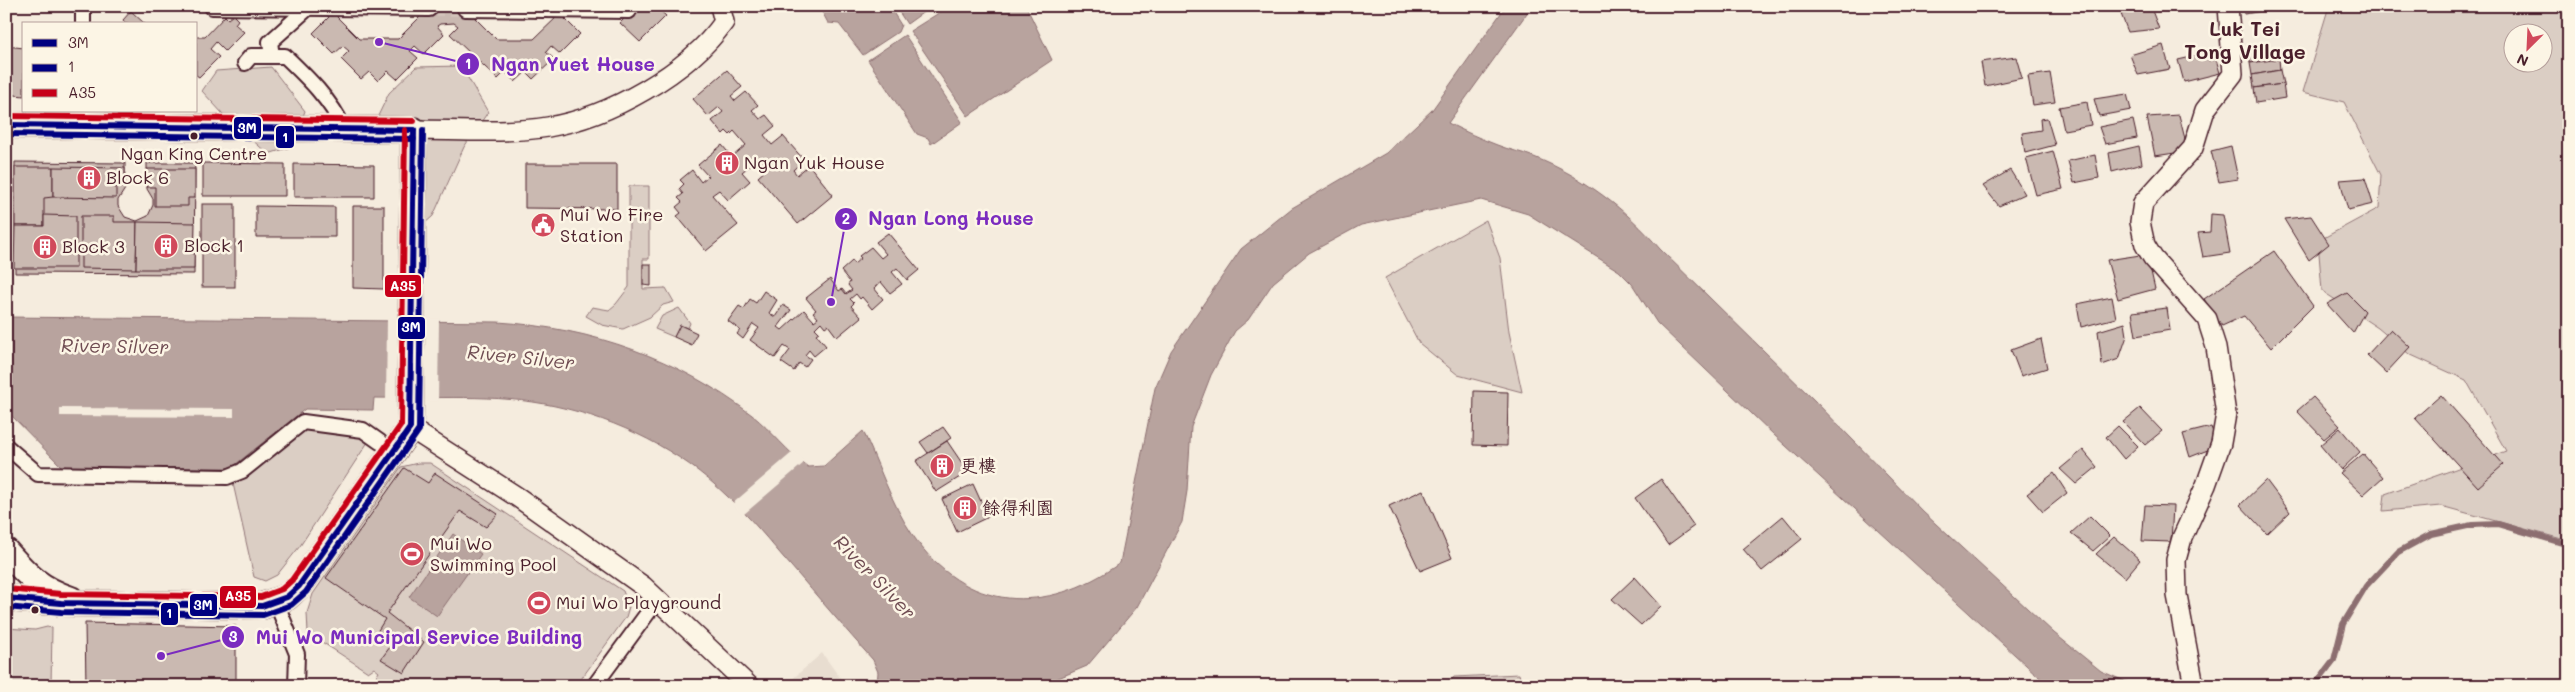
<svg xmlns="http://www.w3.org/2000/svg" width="2575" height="692" viewBox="0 0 2575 692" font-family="Mali,'LXGW WenKai TC',sans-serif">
  <rect width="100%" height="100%" fill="#f5ecde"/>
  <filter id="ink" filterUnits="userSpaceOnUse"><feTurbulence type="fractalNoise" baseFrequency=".02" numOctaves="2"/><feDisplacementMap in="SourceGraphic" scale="10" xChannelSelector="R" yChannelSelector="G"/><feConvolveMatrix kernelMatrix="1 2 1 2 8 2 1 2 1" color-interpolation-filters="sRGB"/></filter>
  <g filter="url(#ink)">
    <path fill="#e8ddd0" d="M822 653 846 686H792L789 682Z"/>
    <g fill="#dbcec4" stroke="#927678" fill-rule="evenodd">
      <path d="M2329 6H2569V541L2441 506 2383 511 2385 494 2506 451 2466 380 2409 354 2378 328 2322 291 2318 241 2379 208 2381 175 2344 102 2303 92ZM2512 32H2542V62H2512Z"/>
      <path d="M461 66 488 112 464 147 433 216 423 225 404 145 377 118 389 93 416 67Z"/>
      <path d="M271 67 305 111 291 147 268 154 223 114 202 91 216 71Z"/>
      <path d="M629 186H649V259H643V289L666 288 674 302 663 305 650 317 623 329 602 325 586 316 592 307 609 310 616 304 629 287Z"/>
      <path d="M1486 220 1500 258 1509 332 1522 392 1458 375 1419 343 1385 278Z"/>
      <path d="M679 308 690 323 688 328 680 325 674 337 655 329 662 316Z"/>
      <path d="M302 426 360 433 368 442 300 546 277 575 265 581 254 577 232 479Z"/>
      <path d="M418 463H430L623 591 629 607 626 617 576 686H370L379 672 374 668 368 672 308 633 307 613 313 594 401 467Z"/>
      <path d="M47 627 52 628 51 686H6V628L35 630Z"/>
      <path d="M1519 674 1522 686H1446L1454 677Z"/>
    </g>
    <g fill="#b8a39e" stroke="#8c6e70">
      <path d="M819 6H889L901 25 898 32 863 55 839 24 828 23Z"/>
      <path d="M895 6H932L907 24Z"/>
      <path d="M950 6H1026L1052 60 968 116 910 31Z"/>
      <path d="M1506 6H1532L1448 123C1464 131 1481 139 1497 145 1509 150 1522 152 1534 157 1584 177 1626 209 1660 249L1815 401 1923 512 2054 633 2101 671 2136 686H2049L1774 435 1657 323 1632 284 1619 271 1528 214 1481 200 1361 225 1309 253 1273 283 1248 320 1235 331 1211 375 1191 427 1187 491 1182 522 1137 607 1087 666 1056 679 1048 686H877L878 672 873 660C845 629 818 597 791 566 770 542 750 517 727 496 680 450 619 420 555 406 496 393 433 399 374 398L373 410 305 409 231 468 62 467 6 410V317L498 322C593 328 677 358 752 415 772 431 788 453 808 467L824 466 863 431C879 464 891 503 912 534 965 613 1046 616 1120 563L1155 388 1171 351 1241 249 1292 208 1386 153 1432 110Z"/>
      <path d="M905 35 962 122 931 144 928 138 917 134 868 60Z"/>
      <path d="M453 534 481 554 437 616 409 597Z"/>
    </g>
    <g fill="#f5ecde">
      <path d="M387 319H439L438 401H386Z"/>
      <path d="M60 408 234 409V417L60 416Z"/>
      <path d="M794 451 805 462 743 515 732 504Z"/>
    </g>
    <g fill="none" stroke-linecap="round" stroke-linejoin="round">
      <path stroke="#8c6e70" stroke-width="6" d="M2314 686 2334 660 2343 624 2366 586 2398 552 2431 534 2472 525 2498 524 2569 545"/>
    </g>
    <g fill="#cab9b1" stroke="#4a1f2b">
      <path d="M438 6 465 8 496 39H534L560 14 580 34 560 54 551 46 546 52 554 59 533 79 526 72 515 82 505 72 498 79 471 54 450 34 458 26 454 23 440 24 437 26 444 34 424 54 415 46 410 51 418 58 397 79 388 71 378 81 369 72 361 79 341 59 349 51 343 46 334 54 313 33 333 13 359 39H398L429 8Z"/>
      <path d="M633 6H655L666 16 640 42 620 23 626 17H633Z"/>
      <path d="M2242 6H2268L2269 10 2244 14Z"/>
      <path d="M2151 8 2159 29 2128 32 2121 14Z"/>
      <path d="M131 11 145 24H126L123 20Z"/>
      <path d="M233 15 238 20 235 24 244 32 225 51 216 42 210 49 219 57 199 77 196 75V37H205L225 16 228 19Z"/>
      <path d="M2163 45 2170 69 2138 75 2130 55Z"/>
      <path d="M6 46 24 48V96L6 94Z"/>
      <path d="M2277 49 2279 59 2250 63 2249 54Z"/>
      <path d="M2209 53V61L2216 59 2220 73 2184 82 2178 60Z"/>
      <path d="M2016 57 2022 78 1985 86 1981 62Z"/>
      <path d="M2279 59 2280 70 2252 75 2250 63Z"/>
      <path d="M727 70 742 87 731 96 735 101 746 92 758 105 752 110 760 119 766 115 775 126 764 135 772 145 783 136 804 160 793 170 797 175 809 165 833 195 798 224 758 177 767 169 758 159 742 172 750 181 728 200 719 190 712 195 738 225 706 251 677 216 681 213 676 207 682 202 678 198 683 194 679 189 684 184 680 180 692 170 701 182 708 176 698 165 722 145 732 157 746 145 734 131 730 135 726 131 723 134 712 121 723 112 719 107 708 116 693 99Z"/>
      <path d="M2280 70 2283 84 2254 88 2252 75Z"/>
      <path d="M2050 73 2055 102 2033 105 2028 76Z"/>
      <path d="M2283 84 2285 98 2256 103 2254 88Z"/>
      <path d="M2127 94 2131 110 2099 116 2094 99Z"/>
      <path d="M2087 102 2091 125 2064 130 2059 107Z"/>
      <path d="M2179 115 2188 151 2155 156 2147 117Z"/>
      <path d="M2047 118 2055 145 2025 153 2022 133 2041 130 2040 119Z"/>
      <path d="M2133 120 2137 138 2105 144 2099 127Z"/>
      <path d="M2139 146 2142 164 2112 172 2109 153Z"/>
      <path d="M2231 146 2238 179 2219 182 2211 151Z"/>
      <path d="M2053 151 2063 189 2036 195 2026 158Z"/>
      <path d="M2095 155 2099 178 2074 183 2068 161Z"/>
      <path d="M15 162 125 163V189L118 200V206L125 217 137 221 148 216 153 205V199L147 189V163H195L194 274 15 273Z"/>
      <path d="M203 163 285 164V196H203Z"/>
      <path d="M294 164 374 165V197H294Z"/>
      <path d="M525 164H617V209L525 208Z"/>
      <path d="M15 167H53V197L44 198V226H15Z"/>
      <path d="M53 167 125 168V187H116V198L53 197Z"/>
      <path d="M147 169H195V198H188V206H155V187H147Z"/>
      <path d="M2010 170 2025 194 1999 206 1983 186Z"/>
      <path d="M2365 178 2373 204 2348 210 2340 180Z"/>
      <rect x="202" y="204" width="33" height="83"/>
      <path d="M256 206 335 207V237H256Z"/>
      <path d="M353 206H384V289L353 288Z"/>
      <path d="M2211 214 2223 215 2230 253 2203 257 2198 233 2210 232Z"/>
      <path d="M44 215 76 216V268H14L15 226H44Z"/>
      <path d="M81 216H114V222H137L136 269 81 268Z"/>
      <path d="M2311 216 2329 244 2309 260 2284 219Z"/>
      <path d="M137 222 195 223 194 269H136Z"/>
      <path d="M888 233 919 270 907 280 897 268 892 272 902 284 890 293 881 282 874 288 883 299 872 309 862 297 860 299 856 294 850 299 854 303 851 306 861 317 837 337 828 325 825 327 821 322 815 328 819 332 816 334 826 346 814 356 809 350 805 355 811 359 805 367 799 363 794 371 781 362 790 350 784 346 775 358 750 340 759 328 753 324 743 339 737 334 740 330 728 321 739 306 744 309 750 299 756 303 764 291 777 300 769 313 775 317 783 305 791 310 778 327 782 330 804 310 814 321 818 318 813 312 816 310 806 298 830 279 839 291 842 289 846 294 852 290 848 285 850 282 841 271 852 261 854 264 861 258 859 256 871 247 881 258 886 254 876 242Z"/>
      <path d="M2274 251 2313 306 2271 348 2244 316 2222 326 2204 299Z"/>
      <path d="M2147 254 2155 289 2118 299 2107 260Z"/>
      <path d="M643 264H651V286L643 285Z"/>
      <path d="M2347 293 2365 311 2353 333 2327 304Z"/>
      <path d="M2112 297 2116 318 2081 327 2077 304Z"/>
      <path d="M2167 308 2170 330 2136 336 2132 312Z"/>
      <path d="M2125 323 2127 336 2119 359 2102 365 2098 331Z"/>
      <path d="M680 325 697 333 692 345 674 337Z"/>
      <path d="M2391 329 2410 347 2386 373 2367 355Z"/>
      <path d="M2041 339 2047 368 2021 376 2011 350Z"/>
      <path d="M1474 391 1508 392 1507 446 1473 445Z"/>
      <path d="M2441 395 2503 465 2478 487 2415 418Z"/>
      <path d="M2313 397 2340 426 2324 439 2297 411Z"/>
      <path d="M2140 408 2162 431 2145 445 2123 422Z"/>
      <path d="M2118 426 2138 446 2124 459 2106 437Z"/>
      <path d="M943 427 951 438 928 453 920 442Z"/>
      <path d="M2211 427 2218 446 2190 457 2183 434Z"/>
      <path d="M2340 428 2360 452 2341 470 2320 445Z"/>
      <path d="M947 441 968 472 936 492 916 461Z"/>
      <path d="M2083 450 2097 467 2076 484 2060 469Z"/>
      <path d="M2363 454 2383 477 2363 495 2340 473Z"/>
      <path d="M404 468 428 483 435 473 498 514 486 527 460 511 387 613 424 642 404 673 381 659 393 643 377 632 385 619 326 578Z"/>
      <path d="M2054 473 2067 493 2043 512 2027 494Z"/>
      <path d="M1661 479 1694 526 1668 545 1635 498Z"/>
      <path d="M2266 480 2290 512 2267 534 2240 505Z"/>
      <path d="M973 484 988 517 957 532 942 499Z"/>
      <path d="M1423 490 1452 558 1420 571 1389 506Z"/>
      <path d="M2145 505 2173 506 2171 542 2142 541Z"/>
      <path d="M1783 516 1802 539 1762 571 1743 549Z"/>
      <path d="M2090 516 2110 536 2093 551 2071 533Z"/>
      <path d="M2114 537 2140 560 2125 578 2096 554Z"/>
      <path d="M1635 577 1661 606 1641 625 1612 599Z"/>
      <path d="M85 623 236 626V686H86Z"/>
    </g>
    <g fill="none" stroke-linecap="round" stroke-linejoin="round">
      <path stroke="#d3c3ba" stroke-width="14" stroke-dasharray="14 7" stroke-linecap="butt" d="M429 9H465"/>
      <defs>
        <g id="pedestrian">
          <path d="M212 7 429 9"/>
          <path d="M465 9 629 11"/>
          <path d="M83 24V6"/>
          <path d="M272 56 270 42 309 7"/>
          <path d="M245 63 251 56H285C307 77 331 100 344 129"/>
          <path d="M6 446 38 474 227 477 242 471 303 422 363 430 380 442"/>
          <path d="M276 602 297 654 296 686"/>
          <path d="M594 686 658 599"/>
        </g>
        <g id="minor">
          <path d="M414 130C458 130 504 134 548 127 609 117 688 73 724 22L720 6"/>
          <path d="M410 428 519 498 643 586 749 686"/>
          <path d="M2194 686 2177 595 2176 560 2182 538 2206 485 2221 443 2226 414 2216 347 2207 319 2153 258 2145 245 2140 222 2143 203 2193 148 2205 110 2233 74 2228 6"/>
        </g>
        <g id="tertiary">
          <path d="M6 125 414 130 410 428 299 586 287 597 262 606 61 603 6 598"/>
          <path d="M6 551C27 575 40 589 71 599"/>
        </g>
      </defs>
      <use href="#pedestrian" stroke="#4a1f2b" stroke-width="18"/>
      <use href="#minor" stroke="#4a1f2b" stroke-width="22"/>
      <use href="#tertiary" stroke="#4a1f2b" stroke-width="28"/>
      <use href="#pedestrian" stroke="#fcf5e5" stroke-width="14"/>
      <use href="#minor" stroke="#fcf5e5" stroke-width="19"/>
      <use href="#tertiary" stroke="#fcf5e5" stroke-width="24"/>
      <defs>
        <g id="bus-1">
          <path d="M6 125 414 130"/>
          <path d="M6 598 61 603 262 606 287 597 299 586 410 428 414 130"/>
        </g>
        <g id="bus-2">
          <path d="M6 134 414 139"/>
          <path d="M6 607 61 612 263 615 291 605 306 592 419 430 423 130"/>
        </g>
        <g id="bus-3">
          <path d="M6 116 414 121"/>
          <path d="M7 589 61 594 261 597 282 589 292 580 401 425 405 130"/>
        </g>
      </defs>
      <use href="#bus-1" stroke="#fcf5e5" stroke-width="10"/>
      <use href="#bus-2" stroke="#fcf5e5" stroke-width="10"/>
      <use href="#bus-3" stroke="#fcf5e5" stroke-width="10"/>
      <use href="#bus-1" stroke="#000080" stroke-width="6"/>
      <use href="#bus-2" stroke="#000080" stroke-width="6"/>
      <use href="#bus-3" stroke="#c70019" stroke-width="6"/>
    </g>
  </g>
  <defs>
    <symbol id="building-disc" viewBox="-11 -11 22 22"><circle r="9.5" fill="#d1495b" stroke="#fcf5e5"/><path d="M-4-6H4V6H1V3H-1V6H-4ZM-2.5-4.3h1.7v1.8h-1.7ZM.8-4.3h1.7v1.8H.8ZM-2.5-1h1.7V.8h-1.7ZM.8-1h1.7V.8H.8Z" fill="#fff"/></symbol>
    <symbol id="civic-disc" viewBox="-11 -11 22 22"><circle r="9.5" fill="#d1495b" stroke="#fcf5e5"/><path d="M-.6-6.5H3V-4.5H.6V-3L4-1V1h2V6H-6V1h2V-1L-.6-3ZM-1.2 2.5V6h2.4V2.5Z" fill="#fff"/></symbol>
    <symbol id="stadium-disc" viewBox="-11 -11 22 22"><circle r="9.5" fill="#d1495b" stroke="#fcf5e5"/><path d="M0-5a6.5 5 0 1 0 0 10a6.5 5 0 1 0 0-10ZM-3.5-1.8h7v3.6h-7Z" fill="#fff"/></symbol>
  </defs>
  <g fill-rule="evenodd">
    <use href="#building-disc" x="713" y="149" width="28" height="28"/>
    <use href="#building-disc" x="75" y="164" width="28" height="28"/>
    <use href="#civic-disc" x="529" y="211" width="28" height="28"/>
    <use href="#building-disc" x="152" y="232" width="28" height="28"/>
    <use href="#building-disc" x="31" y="233" width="28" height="28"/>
    <use href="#building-disc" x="928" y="452" width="28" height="28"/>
    <use href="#building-disc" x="951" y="494" width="28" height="28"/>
    <use href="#stadium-disc" x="398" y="540" width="28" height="28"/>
    <use href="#stadium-disc" x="525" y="589" width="28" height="28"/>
  </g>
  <g fill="#4a1f2b" stroke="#fcf5e5" stroke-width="2">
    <circle cx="194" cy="136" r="4.5"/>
    <circle cx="35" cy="610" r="4.5"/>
  </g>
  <g text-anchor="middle" stroke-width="5" stroke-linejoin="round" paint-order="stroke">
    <g font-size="17" fill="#4a1f2b" stroke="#fcf5e5">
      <text x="194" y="160">Ngan King Centre</text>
    </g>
    <g font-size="18" fill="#4a1f2b" stroke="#fcf5e5" text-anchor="start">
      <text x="744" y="169">Ngan Yuk House</text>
      <text x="106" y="184">Block 6</text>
      <text x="560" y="221">Mui Wo Fire<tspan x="560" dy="21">Station</tspan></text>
      <text x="184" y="252">Block 1</text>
      <text x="62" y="253">Block 3</text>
      <text x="960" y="472">更樓</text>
      <text x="982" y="514">餘得利園</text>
      <text x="430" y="550">Mui Wo<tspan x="430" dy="21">Swimming Pool</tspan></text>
      <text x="556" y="609">Mui Wo Playground</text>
    </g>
    <g font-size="19" font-style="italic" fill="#704d53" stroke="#fcf5e5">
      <text transform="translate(115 346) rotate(1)" y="7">River Silver</text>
      <text transform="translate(521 357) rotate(6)" y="7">River Silver</text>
      <text transform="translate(875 577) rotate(46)" y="7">River Silver</text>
    </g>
    <g font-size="20" font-weight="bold" fill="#4a1f2b" stroke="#fcf5e5">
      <text x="2245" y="36">Luk Tei<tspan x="2245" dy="23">Tong Village</tspan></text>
    </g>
  </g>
  <path fill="none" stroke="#7b2cbf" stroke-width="2" d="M379 42L468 64M831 302L846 219M161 656L233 637"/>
  <g fill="#7b2cbf" stroke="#fcf5e5" stroke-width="2">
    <circle cx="379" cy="42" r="5"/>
    <circle cx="831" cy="302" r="5"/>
    <circle cx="161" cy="656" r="5"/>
    <circle cx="468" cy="64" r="12"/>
    <circle cx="846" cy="219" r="12"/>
    <circle cx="233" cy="637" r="12"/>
  </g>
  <g font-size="15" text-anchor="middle" font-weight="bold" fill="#fff">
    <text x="468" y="69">1</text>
    <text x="846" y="224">2</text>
    <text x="233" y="642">3</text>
  </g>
  <g font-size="19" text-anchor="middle" font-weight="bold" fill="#7b2cbf" stroke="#fcf5e5" stroke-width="5" stroke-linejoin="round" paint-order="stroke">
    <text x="573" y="71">Ngan Yuet House</text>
    <text x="951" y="225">Ngan Long House</text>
    <text x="419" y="644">Mui Wo Municipal Service Building</text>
  </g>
  <g stroke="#fcf5e5" stroke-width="2">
    <rect x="233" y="116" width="29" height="24" rx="5" fill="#000080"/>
    <rect x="275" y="125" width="20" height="24" rx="5" fill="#000080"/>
    <rect x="384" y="274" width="38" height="24" rx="5" fill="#c70019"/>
    <rect x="397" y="316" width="29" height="24" rx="5" fill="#000080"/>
    <rect x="219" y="585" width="38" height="24" rx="5" fill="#c70019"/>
    <rect x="189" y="593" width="29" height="24" rx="5" fill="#000080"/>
    <rect x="160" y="602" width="19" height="24" rx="5" fill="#000080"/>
  </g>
  <g font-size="14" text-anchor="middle" font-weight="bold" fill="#fff">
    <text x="247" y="133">3M</text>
    <text x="285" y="142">1</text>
    <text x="403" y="291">A35</text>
    <text x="411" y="332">3M</text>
    <text x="238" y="601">A35</text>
    <text x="203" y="610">3M</text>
    <text x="169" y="618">1</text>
  </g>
  <rect width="2575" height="692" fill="none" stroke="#fcf5e5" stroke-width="25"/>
  <rect x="12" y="12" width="2550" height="667" fill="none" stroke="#4a1f2b" stroke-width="2" filter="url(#ink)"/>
  <rect x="22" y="22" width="175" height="90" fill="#fcf5e5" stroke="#b59f9b"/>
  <rect x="32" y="39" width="25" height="8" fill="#000080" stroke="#b59f9b"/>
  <text x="68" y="48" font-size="15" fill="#4a1f2b">3M</text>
  <rect x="32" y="64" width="25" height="8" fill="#000080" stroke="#b59f9b"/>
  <text x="68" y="72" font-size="15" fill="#4a1f2b">1</text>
  <rect x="32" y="89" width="25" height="8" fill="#c70019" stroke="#b59f9b"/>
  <text x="68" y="98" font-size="15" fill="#4a1f2b">A35</text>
  <g transform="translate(2528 48) rotate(204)"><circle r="24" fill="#fcf5e5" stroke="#b59f9b"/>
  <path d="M0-4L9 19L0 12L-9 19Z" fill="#d1495b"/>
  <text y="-8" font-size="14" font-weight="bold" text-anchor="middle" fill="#4a1f2b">N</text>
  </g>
</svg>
